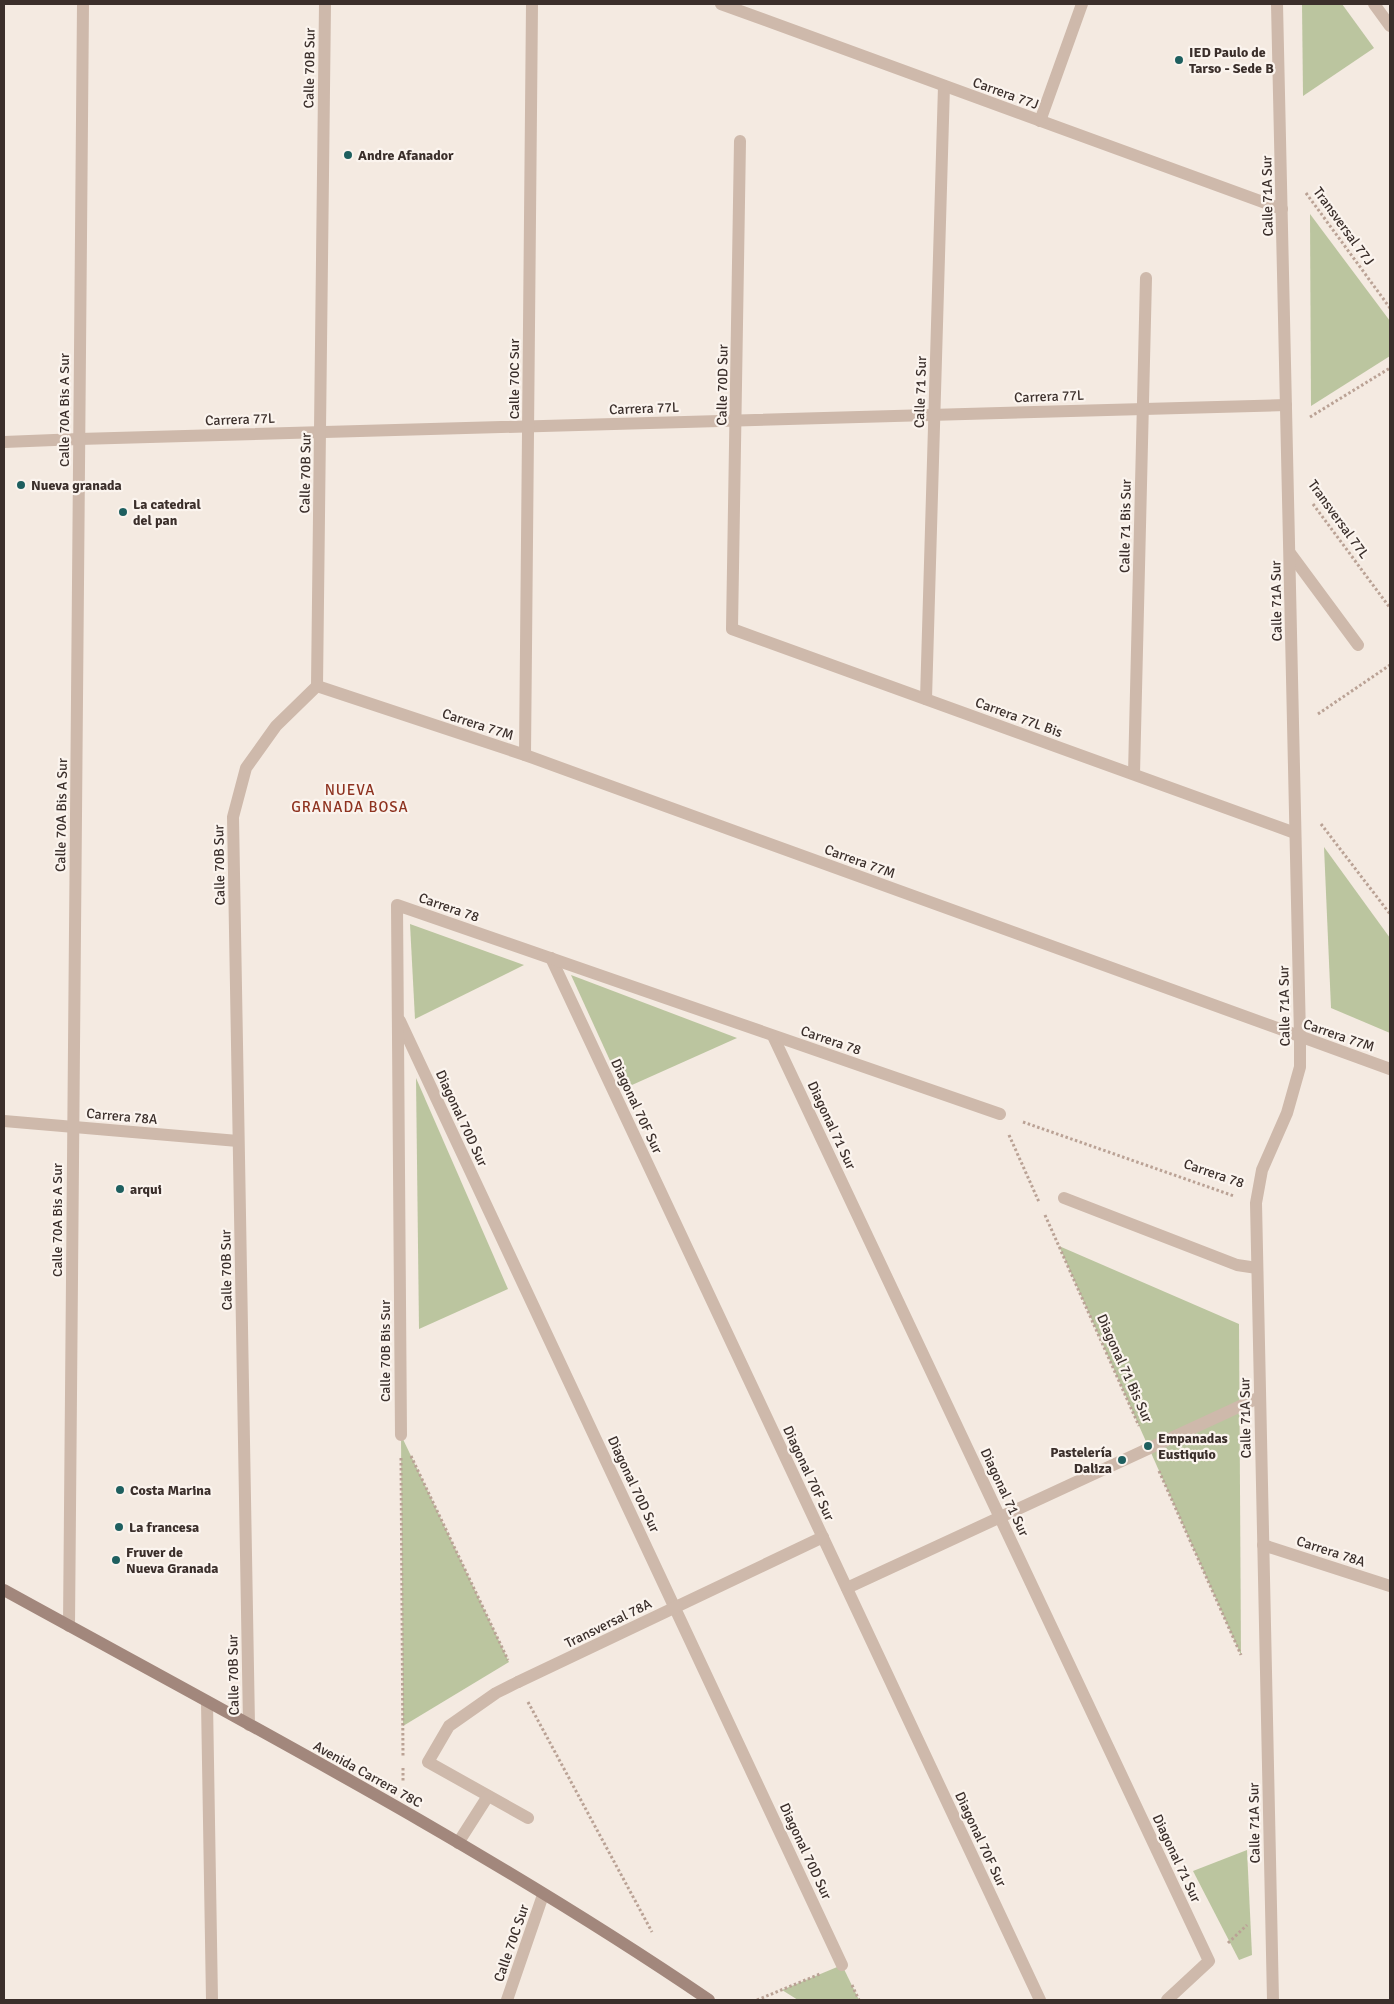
<svg xmlns="http://www.w3.org/2000/svg" width="1394" height="2004" viewBox="0 0 1394 2004" font-family="Signika,sans-serif">
  <rect width="100%" height="100%" fill="#f4eae1"/>
  <g fill="#bbc59f">
    <path d="M1302 4H1342L1374 48 1303 96Z"/>
    <path d="M1310 214 1390 321V356L1311 406Z"/>
    <path d="M1324 847 1390 938V1033L1331 1008Z"/>
    <path d="M410 924 524 965 415 1019Z"/>
    <path d="M571 975 737 1038 623 1089Z"/>
    <path d="M416 1078 508 1289 419 1329Z"/>
    <path d="M1059 1246 1239 1324 1241 1655Z"/>
    <path d="M401 1435 509 1662 403 1726Z"/>
    <path d="M1247 1850 1252 1955 1239 1960 1193 1871Z"/>
    <path d="M842 1965 859 2000H798L782 1990Z"/>
  </g>
  <g fill="none" stroke-linecap="round" stroke-linejoin="round">
    <g stroke="#baa295" stroke-width="3" stroke-dasharray="2.5 2.5" stroke-linecap="butt">
      <path d="M1306 193 1390 308"/>
      <path d="M1310 417 1390 368"/>
      <path d="M1313 504 1390 608"/>
      <path d="M1318 714 1390 665"/>
      <path d="M1321 824 1390 914"/>
      <path d="M1023 1122 1234 1196"/>
      <path d="M1009 1135 1039 1202"/>
      <path d="M1045 1215 1139 1426"/>
      <path d="M411 1456 508 1660"/>
      <path d="M401 1458 403 1757"/>
      <path d="M1159 1471 1241 1655"/>
      <path d="M528 1702 652 1932"/>
      <path d="M403 1768V1782"/>
      <path d="M1228 1943 1247 1925"/>
      <path d="M852 1985 859 2000"/>
      <path d="M757 2000 820 1974"/>
    </g>
    <g stroke="#ceb9ab" stroke-width="12">
      <path d="M1290 553 1358 645"/>
      <path d="M1064 1198 1237 1265 1257 1268"/>
      <path d="M518 1682 496 1693 449 1726 428 1762 528 1818"/>
      <path d="M458 1843 488 1796"/>
    </g>
    <g stroke="#ceb9ab" stroke-width="12">
      <path d="M721 4 1282 209"/>
      <path d="M1374 4 1390 26"/>
      <path d="M1040 121 1082 4"/>
      <path d="M740 141 732 629 1295 833"/>
      <path d="M4 442 79 439 1286 405"/>
      <path d="M317 686 525 755 1390 1069"/>
      <path d="M926 699 944 86"/>
      <path d="M525 755 532 4"/>
      <path d="M1134 774 1146 278"/>
      <path d="M551 958 1040 2000"/>
      <path d="M400 1021 842 1965"/>
      <path d="M773 1036 1209 1961 1167 2000"/>
      <path d="M4 1121 238 1141"/>
      <path d="M401 1435 397 905 1000 1114"/>
      <path d="M1263 1545 1390 1586"/>
      <path d="M847 1588 1260 1397"/>
      <path d="M69 1626 83 4"/>
      <path d="M518 1682 823 1537"/>
      <path d="M207 1702 212 2000"/>
      <path d="M249 1725 233 817 246 768 276 726 317 686 325 4"/>
      <path d="M507 2000 543 1895"/>
    </g>
    <path stroke="#ceb9ab" stroke-width="12" d="M1273 2000 1256 1203 1262 1170 1287 1113 1300 1067V1037L1277 4"/>
    <path stroke="#a2877c" stroke-width="12" d="M4 1590C242 1721 484 1847 709 2000"/>
  </g>
  <g fill="#1e5f5f" stroke="#fbf4ee" stroke-width="2">
    <circle cx="1179" cy="60" r="5"/>
    <circle cx="348" cy="155" r="5"/>
    <circle cx="21" cy="485" r="5"/>
    <circle cx="123" cy="512" r="5"/>
    <circle cx="120" cy="1189" r="5"/>
    <circle cx="1148" cy="1446" r="5"/>
    <circle cx="1122" cy="1460" r="5"/>
    <circle cx="120" cy="1490" r="5"/>
    <circle cx="119" cy="1527" r="5"/>
    <circle cx="116" cy="1560" r="5"/>
  </g>
  <g text-anchor="middle" stroke-width="4.5" stroke-linejoin="round" paint-order="stroke">
    <g font-size="14" font-weight="bold" fill="#3b2f2b" stroke="#fbf4ee" text-anchor="start">
      <text x="1189" y="57">IED Paulo de<tspan x="1189" dy="16">Tarso - Sede B</tspan></text>
      <text x="358" y="160">Andre Afanador</text>
      <text x="31" y="490">Nueva granada</text>
      <text x="133" y="509">La catedral<tspan x="133" dy="16">del pan</tspan></text>
      <text x="130" y="1194">arqui</text>
      <text x="1158" y="1443">Empanadas<tspan x="1158" dy="16">Eustiquio</tspan></text>
      <text x="1112" y="1457" text-anchor="end">Pastelería<tspan x="1112" dy="16">Daliza</tspan></text>
      <text x="130" y="1495">Costa Marina</text>
      <text x="129" y="1532">La francesa</text>
      <text x="126" y="1557">Fruver de<tspan x="126" dy="16">Nueva Granada</tspan></text>
    </g>
    <g font-size="14" fill="#3b2f2b" stroke="#fbf4ee">
      <text transform="translate(309 68) rotate(-89)" y="5">Calle 70B Sur</text>
      <text transform="translate(1006 93) rotate(20)" y="5">Carrera 77J</text>
      <text transform="translate(1267 196) rotate(-91)" y="5">Calle 71A Sur</text>
      <text transform="translate(1344 226) rotate(54)" y="5">Transversal 77J</text>
      <text transform="translate(514 379) rotate(-90)" y="5">Calle 70C Sur</text>
      <text transform="translate(722 385) rotate(-89)" y="5">Calle 70D Sur</text>
      <text transform="translate(920 392) rotate(-88)" y="5">Calle 71 Sur</text>
      <text transform="translate(1049 396) rotate(-2)" y="5">Carrera 77L</text>
      <text transform="translate(644 408) rotate(-2)" y="5">Carrera 77L</text>
      <text transform="translate(64 410) rotate(-90)" y="5">Calle 70A Bis A Sur</text>
      <text transform="translate(240 419) rotate(-2)" y="5">Carrera 77L</text>
      <text transform="translate(305 473) rotate(-89)" y="5">Calle 70B Sur</text>
      <text transform="translate(1339 519) rotate(54)" y="5">Transversal 77L</text>
      <text transform="translate(1125 526) rotate(-89)" y="5">Calle 71 Bis Sur</text>
      <text transform="translate(1276 601) rotate(-91)" y="5">Calle 71A Sur</text>
      <text transform="translate(1019 717) rotate(20)" y="5">Carrera 77L Bis</text>
      <text transform="translate(478 724) rotate(18)" y="5">Carrera 77M</text>
      <text transform="translate(61 815) rotate(-89)" y="5">Calle 70A Bis A Sur</text>
      <text transform="translate(860 861) rotate(20)" y="5">Carrera 77M</text>
      <text transform="translate(219 865) rotate(-91)" y="5">Calle 70B Sur</text>
      <text transform="translate(449 907) rotate(19)" y="5">Carrera 78</text>
      <text transform="translate(1284 1006) rotate(-91)" y="5">Calle 71A Sur</text>
      <text transform="translate(1339 1035) rotate(19)" y="5">Carrera 77M</text>
      <text transform="translate(831 1040) rotate(19)" y="5">Carrera 78</text>
      <text transform="translate(637 1106) rotate(65)" y="5">Diagonal 70F Sur</text>
      <text transform="translate(122 1116) rotate(5)" y="5">Carrera 78A</text>
      <text transform="translate(462 1118) rotate(65)" y="5">Diagonal 70D Sur</text>
      <text transform="translate(832 1125) rotate(65)" y="5">Diagonal 71 Sur</text>
      <text transform="translate(1214 1173) rotate(19)" y="5">Carrera 78</text>
      <text transform="translate(57 1220) rotate(-90)" y="5">Calle 70A Bis A Sur</text>
      <text transform="translate(226 1270) rotate(-91)" y="5">Calle 70B Sur</text>
      <text transform="translate(385 1351) rotate(-90)" y="5">Calle 70B Bis Sur</text>
      <text transform="translate(1125 1368) rotate(66)" y="5">Diagonal 71 Bis Sur</text>
      <text transform="translate(1245 1418) rotate(-91)" y="5">Calle 71A Sur</text>
      <text transform="translate(809 1473) rotate(65)" y="5">Diagonal 70F Sur</text>
      <text transform="translate(634 1484) rotate(65)" y="5">Diagonal 70D Sur</text>
      <text transform="translate(1005 1492) rotate(65)" y="5">Diagonal 71 Sur</text>
      <text transform="translate(1331 1551) rotate(18)" y="5">Carrera 78A</text>
      <text transform="translate(608 1623) rotate(-26)" y="5">Transversal 78A</text>
      <text transform="translate(233 1675) rotate(-91)" y="5">Calle 70B Sur</text>
      <text transform="translate(368 1774) rotate(29)" y="5">Avenida Carrera 78C</text>
      <text transform="translate(1254 1823) rotate(-91)" y="5">Calle 71A Sur</text>
      <text transform="translate(981 1839) rotate(65)" y="5">Diagonal 70F Sur</text>
      <text transform="translate(806 1851) rotate(65)" y="5">Diagonal 70D Sur</text>
      <text transform="translate(1177 1858) rotate(65)" y="5">Diagonal 71 Sur</text>
      <text transform="translate(511 1943) rotate(-71)" y="5">Calle 70C Sur</text>
    </g>
    <g font-size="15" letter-spacing="1" fill="#8e3320" stroke="#fbf4ee">
      <text x="350" y="795">NUEVA<tspan x="350" dy="17">GRANADA BOSA</tspan></text>
    </g>
  </g>
  <rect width="1394" height="2004" fill="none" stroke="#3b2f2b" stroke-width="10"/>
</svg>
